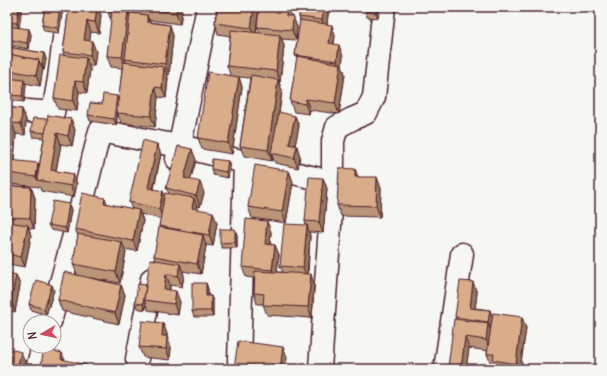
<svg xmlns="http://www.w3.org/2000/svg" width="607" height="376" viewBox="0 0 607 376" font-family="Delius,sans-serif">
  <rect width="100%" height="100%" fill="#f6f6f2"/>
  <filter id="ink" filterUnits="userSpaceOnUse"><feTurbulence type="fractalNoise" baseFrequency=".025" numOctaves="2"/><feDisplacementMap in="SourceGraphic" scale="8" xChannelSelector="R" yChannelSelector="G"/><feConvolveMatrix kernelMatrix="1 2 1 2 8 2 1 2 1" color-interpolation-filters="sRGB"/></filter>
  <g filter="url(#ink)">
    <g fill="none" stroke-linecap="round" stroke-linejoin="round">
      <defs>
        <g id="minor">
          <path d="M7 108 28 111 53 113 59 78 68 7"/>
          <path d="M177 159 208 7"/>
          <path d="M50 322 73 239 100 131 157 142 180 146 245 162 333 182"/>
          <path d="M137 359 152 279"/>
          <path d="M239 362 245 162"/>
          <path d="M37 369 43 346"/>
          <path d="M320 369 333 182V141L337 127 352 119 366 113 374 97 384 7"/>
          <path d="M445 369 462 254"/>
        </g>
      </defs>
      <use href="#minor" stroke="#4a1f2b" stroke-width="25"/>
      <use href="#minor" stroke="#f6f6f2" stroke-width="22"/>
    </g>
    <g fill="#bb9577" stroke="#4a1f2b" fill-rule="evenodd">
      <path d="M8 7 19 28 29 29 31 35 29 49 7 45V26H8L7 15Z"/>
      <path d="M45 7H63L59 33 44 31 42 25Z"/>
      <path d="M69 7 101 15 99 33 91 32 89 41H92L96 52 94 66 89 65 90 69 87 93 79 92 77 111 58 109 54 98 64 55 63 52Z"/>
      <path d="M133 7H180L182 11 180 24 149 20 150 22 170 25 173 36 169 75H167L168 78 166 98 158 97 155 127 121 123 118 114 116 125 90 121 88 115 102 104 119 100 122 68 111 67 107 56 112 18H110L108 12 133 7 132 13H135Z"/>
      <path d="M217 7 290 16 297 27 296 40 282 39 284 46 280 82H279L282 91 279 114 295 116 299 126 295 145 300 156 298 168 275 163 272 156V161L244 156 240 146 250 78 239 77 242 87 232 154 202 149 198 138 231 76 227 66 230 36 218 34 215 23ZM258 15 257 27 260 33H256Z"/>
      <path d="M300 7H329L327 24 335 36 334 44 343 56 342 65 345 74 339 114 310 110 309 114 294 112 290 101 297 59 295 55 300 21 299 17Z"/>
      <path d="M380 7 378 18 367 17 365 11Z"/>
      <path d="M7 47 44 53 46 59 44 70H42L40 86 25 83 26 85 24 102 7 100Z"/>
      <path d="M7 107 22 109 26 120 25 135 16 134 14 161 39 167 44 138 33 137 31 131 48 119H71L75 130 72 146 61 144 56 171 73 174 77 184 74 197 41 191 40 187 11 184V186L31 187 35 198 34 229 29 228 31 236 25 267 7 264Z"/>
      <path d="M161 154 154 189 165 196 169 193 166 188 196 160 190 180 204 193 200 207 197 206 198 209 217 223 213 246 206 245V246L201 274 182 271 184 275 182 287 170 285V290L180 302 178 315 148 310 146 305 145 310 137 308 135 303 146 285 155 260 154 256 160 228 159 226 161 219 141 214 143 221 137 251 124 249 126 252 120 283 91 278 121 285 125 295 119 324 62 311 58 300 77 274 73 264 78 236 75 229 108 204 132 209 129 202Z"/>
      <path d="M228 161 230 167 228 178 213 175 211 169Z"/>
      <path d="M289 171 293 182 286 223 252 218 248 207Z"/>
      <path d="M358 177 381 188 380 217 341 216 337 205Z"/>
      <path d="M323 178 327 189 323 233 309 232 310 236 308 274 314 285 312 318 267 315 263 304H257L254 293V278L246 277 242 267 271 232 270 244 275 245 279 255 277 272H283L280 266 306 225 305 221Z"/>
      <path d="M69 204 71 210 67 233 51 230 48 225Z"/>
      <path d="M235 229 237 235V248H222L220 243Z"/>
      <path d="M7 273 16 275 20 285 15 312 7 310Z"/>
      <path d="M206 283 208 289V296H211L213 302V317H194L192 311Z"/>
      <path d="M54 290 46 315 31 310 29 304Z"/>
      <path d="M477 293 475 308 490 310 492 317 526 328 520 369H496L494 365 491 364 487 354 488 351 469 348 466 369H448V368L456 319 455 317Z"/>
      <path d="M163 323 167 334V337L171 347 170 360 143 357 139 347Z"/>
    </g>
    <g fill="#987961" stroke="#4a1f2b">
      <path d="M19 7H22L19 29 17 23Z"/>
      <path d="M60 7H63L59 33 57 28Z"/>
      <path d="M97 7H98L101 15 99 33 95 22Z"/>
      <path d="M130 7H133L131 21 129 15Z"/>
      <path d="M177 7H180L182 11 180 24 176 13Z"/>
      <path d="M254 7H259L255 39 251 28Z"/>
      <path d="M286 7H291L290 26 286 16Z"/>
      <path d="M324 7H329L326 31 322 20Z"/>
      <path d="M377 7H380L378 18 376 13Z"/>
      <path d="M128 12 132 23 125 59 127 65 126 68 122 57Z"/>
      <path d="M147 15 151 26 147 22Z"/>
      <path d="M293 16 297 27 296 40 292 30Z"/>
      <path d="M87 21 91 32 88 51 84 40Z"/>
      <path d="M170 25 173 36 169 75 165 64Z"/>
      <path d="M332 25 335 36 332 54 329 43Z"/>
      <path d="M29 29 31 35 29 49 27 43Z"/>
      <path d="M280 35 284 46 280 82 276 71Z"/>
      <path d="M92 41 96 52 94 66 90 55Z"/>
      <path d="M339 45 343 56 342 65 345 74 339 114 335 103 340 71 337 61Z"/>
      <path d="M44 53 46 59 44 70 42 64Z"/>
      <path d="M86 58 90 69 87 93 83 82Z"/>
      <path d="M39 60 43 70 40 86 36 75Z"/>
      <path d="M164 67 168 78 166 98 162 88Z"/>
      <path d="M239 77 242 87 232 154 228 143Z"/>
      <path d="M24 80 26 85 24 102 22 96Z"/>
      <path d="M278 80 282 91 273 153H271L272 156V161L268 150Z"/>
      <path d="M75 81 79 92 77 111 73 101Z"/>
      <path d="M155 87 158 97 155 127 151 116Z"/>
      <path d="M117 96 119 101 116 125 114 119Z"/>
      <path d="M306 99 310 110 309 114 305 104Z"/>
      <path d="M22 109 26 120 25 135 21 124Z"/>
      <path d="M295 116 299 126 293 155 289 144Z"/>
      <path d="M71 119 75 130 72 146 68 136Z"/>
      <path d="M12 123 16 134 13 171 9 160Z"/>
      <path d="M57 133 61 144 54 180 51 170Z"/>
      <path d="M157 144 161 154 151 198 148 188Z"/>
      <path d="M297 146 300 156 298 168 294 158Z"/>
      <path d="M192 149 196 160 188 189 184 178Z"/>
      <path d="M228 161 230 167 228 178 226 172Z"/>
      <path d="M38 163 42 174 38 180 36 177Z"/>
      <path d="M355 169 359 179 355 177Z"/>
      <path d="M289 171 293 182 286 223 282 212Z"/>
      <path d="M73 174 77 184 74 197 71 186Z"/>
      <path d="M7 176 11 186H7Z"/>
      <path d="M377 177 381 188 380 217 376 206Z"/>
      <path d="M323 178 327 189 323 233 319 222Z"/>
      <path d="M200 182 204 193 200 207 196 196Z"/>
      <path d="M31 187 35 198 34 229 30 218Z"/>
      <path d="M163 191 167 202 163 219 159 209Z"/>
      <path d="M105 198 109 208 104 203Z"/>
      <path d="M194 198 198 209 196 219 192 208Z"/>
      <path d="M69 204 71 210 67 233 65 228Z"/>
      <path d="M139 210 143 221 137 251 133 241Z"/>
      <path d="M213 212 217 223 213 246 209 235Z"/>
      <path d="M267 221 271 232 269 255 265 244Z"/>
      <path d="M28 225 31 236 25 267 21 257Z"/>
      <path d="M307 225 310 236 307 278 303 268Z"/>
      <path d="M235 229 237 235V248L235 242Z"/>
      <path d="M203 235 206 246 201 274 197 264Z"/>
      <path d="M122 242 126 252 120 283 116 272Z"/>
      <path d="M275 245 279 255 276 280 272 270Z"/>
      <path d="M180 264 184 275 182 287 178 276Z"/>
      <path d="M166 274 170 285 168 300 164 289Z"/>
      <path d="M311 274 314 285 312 318 308 307Z"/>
      <path d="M16 275 20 285 15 312 11 301Z"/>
      <path d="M473 282 477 293 474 318 470 308Z"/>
      <path d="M206 283 208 289V302L206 296Z"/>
      <path d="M52 285 54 290 46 315 44 309Z"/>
      <path d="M121 285 125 295 119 324 115 313Z"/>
      <path d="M146 285 144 300 146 305 145 310 143 304Z"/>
      <path d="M176 291 180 302 178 315 174 304Z"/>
      <path d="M211 296 213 302V317L211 311Z"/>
      <path d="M490 310 494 321 492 333 488 322Z"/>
      <path d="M522 317 526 328 520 369H518L516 364Z"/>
      <path d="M163 323 167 334V337L171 347 170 360 162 336Z"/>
      <path d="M488 323 492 334 490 351 486 340Z"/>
      <path d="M465 337 469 348 466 369H461Z"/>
      <path d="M283 347 287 357 286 369H280Z"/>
      <path d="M21 352 25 362 24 369H17Z"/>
      <path d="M62 353 66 364 61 359Z"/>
    </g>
    <g fill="#d9ad8a" stroke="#4a1f2b">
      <path d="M8 7H19L17 23 7 22V15Z"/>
      <path d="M45 7H60L57 28 42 25Z"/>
      <path d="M69 7H97L95 22 87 21 84 40 92 41 90 55 63 52Z"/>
      <path d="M108 7H130L129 15 128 12 112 10V13L108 12Z"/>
      <path d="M133 7H177L176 13 133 8Z"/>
      <path d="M217 7H254L251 28 215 23Z"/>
      <path d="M259 7H286V16H293L292 30 257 27Z"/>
      <path d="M300 7H324L322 20 299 17Z"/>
      <path d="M365 7H377L376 13 365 11Z"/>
      <path d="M112 10 128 12 122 57 107 56Z"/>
      <path d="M130 13 147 15V22L170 25 165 64 125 59Z"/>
      <path d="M300 20 332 25 329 43 339 45 337 61 295 55Z"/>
      <path d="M7 26 29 29 27 43 7 39Z"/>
      <path d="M231 30 280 35 276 71 227 66Z"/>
      <path d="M7 47 44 53 42 64H40L39 60 7 54Z"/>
      <path d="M7 54 39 60 36 75 7 70Z"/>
      <path d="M60 55 86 58 83 82 75 81 73 101 54 98Z"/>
      <path d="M297 56 341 64 335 103 306 99 305 104 290 101Z"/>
      <path d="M123 62 164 67 162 88 155 87 151 116 117 113Z"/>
      <path d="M208 72 239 77 228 143 198 138Z"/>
      <path d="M251 75 278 80 268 150 240 146Z"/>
      <path d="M7 78 24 80 22 96 7 95Z"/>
      <path d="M103 94 117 96 114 119 88 115 90 103 102 104Z"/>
      <path d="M7 107 22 109 21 124 12 123 9 160 38 163 36 177 7 173Z"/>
      <path d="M279 112 295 116 289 144 297 146 294 158 271 153Z"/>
      <path d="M48 115 71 119 68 136 57 133 51 170 73 174 71 186 37 180Z"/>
      <path d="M33 118 48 119 45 133 31 131Z"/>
      <path d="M143 140 157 144 148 188 163 191 159 209 129 202Z"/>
      <path d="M178 146 192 149 184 178 200 182 196 196 166 188Z"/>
      <path d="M212 159 228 161 226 172 211 169Z"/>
      <path d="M255 165 289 171 282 212 248 207Z"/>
      <path d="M339 168 355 169V177H377L376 206 337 205Z"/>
      <path d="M7 176V186L31 187 30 218 7 217Z"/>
      <path d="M309 177 323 178 319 222 305 221Z"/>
      <path d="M82 193 105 198 104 203 139 210 133 241 75 229Z"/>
      <path d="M165 193 194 198 192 208 213 212 209 235 159 226Z"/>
      <path d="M53 201 69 204 65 228 48 225Z"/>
      <path d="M246 219 267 221 265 244 275 245 272 270 242 267Z"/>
      <path d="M7 222 28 225 21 257 7 254Z"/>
      <path d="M284 224 307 225 303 268 280 266Z"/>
      <path d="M159 227 203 235 197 264 154 256Z"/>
      <path d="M220 229H235V242L220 243Z"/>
      <path d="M78 234 122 242 116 272 73 264Z"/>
      <path d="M150 259 180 264 178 276 166 274 164 289 176 291 174 304 144 300Z"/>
      <path d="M255 271 311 274 308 307 263 305 264 294 254 293Z"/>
      <path d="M64 272 121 285 115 313 58 300Z"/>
      <path d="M7 273 16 275 11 301 7 300Z"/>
      <path d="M36 280 52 285 44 309 29 304Z"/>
      <path d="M460 281 473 282 470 308 490 310 488 322 455 317Z"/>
      <path d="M192 283H206V296H211V311H192Z"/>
      <path d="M138 284 146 285 143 304 135 303Z"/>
      <path d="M493 313 522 317 516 364 493 360 494 354H487Z"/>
      <path d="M454 319 488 323 486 340 465 337 461 369 448 368Z"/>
      <path d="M142 321 163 323 162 336H167L166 349 139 347Z"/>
      <path d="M238 341 283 347 280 369H234Z"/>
      <path d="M7 348 21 352 17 369H7Z"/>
      <path d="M44 349 62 353 61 359 87 365 86 369H40Z"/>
      <path d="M325 366 348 369H324Z"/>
    </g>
  </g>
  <rect width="607" height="376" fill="none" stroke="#f6f6f2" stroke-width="24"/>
  <rect x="12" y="12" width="583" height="352" fill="none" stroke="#4a1f2b" stroke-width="1.5" filter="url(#ink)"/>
  <g transform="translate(42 334) rotate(261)"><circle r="19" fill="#f6f6f2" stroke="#b1a0a2"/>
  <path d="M0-3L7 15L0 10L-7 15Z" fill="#d1495b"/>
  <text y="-6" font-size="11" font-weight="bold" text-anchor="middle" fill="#4a1f2b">N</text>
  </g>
</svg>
